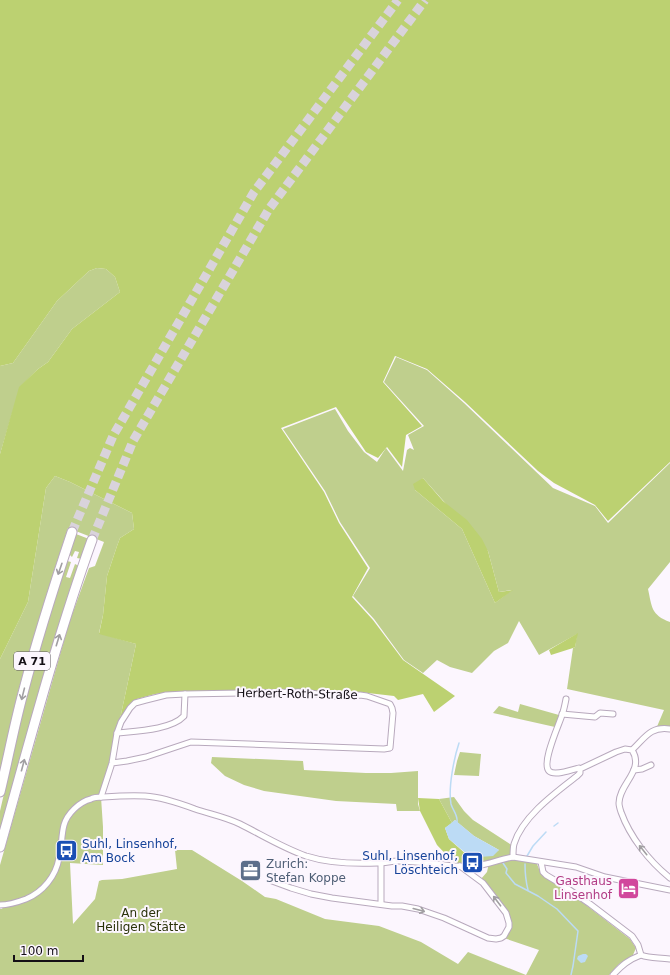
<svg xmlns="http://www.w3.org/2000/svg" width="670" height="975" viewBox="0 0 670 975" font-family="'DejaVu Sans',sans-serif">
  <rect width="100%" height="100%" fill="#fcf6fe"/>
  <g fill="#bfcf8d" fill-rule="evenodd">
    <path d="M97 268 106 269 115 277 120 292 72 329 48 362 38 369 20 387 0 454V366L13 363 57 301 89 271Z"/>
    <path d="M396 357 427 370 464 403 553 488 595 506 608 523 670 463V562L648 589C652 607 651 615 670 622V729H656L664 710 567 689 573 648 575 647 577 634 539 655 519 621 508 643 494 651 472 673 450 667 437 660 423 673 404 660 374 619 353 596 370 568 340 522 325 491 283 429 335 409 348 431 364 452 377 462 386 448 403 471 407 450 410 448 414 450 408 435 424 426 384 382ZM423 478 488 551 499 592 512 590 495 603 462 529 415 490Z"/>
    <path d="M55 476 70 482 132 513 134 529 120 538 117 546 107 576 103 615 99 633 136 644 120 719 121 722 101 797 103 827V865L70 863 73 924 95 899 99 881 102 880 122 879 177 869 175 850H192L242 881 265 897 276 899 325 919 379 926 421 942 458 964 468 952 526 975 539 950 501 937C503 934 506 929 507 926 509 917 487 888 481 879L487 872 489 863 472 866 469 855 479 857 499 850 474 836 457 822 455 820 452 823 439 799 454 797 464 811 473 820 513 846V857L529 860 537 864 541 874 586 905 630 939 636 948 633 955 619 964 609 975H0V909H2L4 905 0 902V865L69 623 89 568 95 566 104 542 68 528C50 582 33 637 18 692 11 719 6 746 0 773V659L28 602 46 488Z"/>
    <path d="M76 534 89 539 82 559 77 558 79 552 75 551 72 557 69 554Z"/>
    <path d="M67 561 71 562 66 577 70 578 75 564 79 566 0 835V811L27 695 39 647 66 562Z"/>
    <path d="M520 704 559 715 555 727 493 713 499 706 518 712Z"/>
    <path d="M460 752 481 754 479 776 454 775 457 761Z"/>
    <path d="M212 757 303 761 304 770 366 773H391L418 771V804L420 811H397L396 804 336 801 264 791 244 785 225 776 211 763Z"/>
  </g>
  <g fill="#bcd171">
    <path d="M0 0H670V462L608 521 595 505 554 483 538 471 465 402 427 369 395 356 383 382 422 426 406 435 402 467 387 447 378 458 366 452 336 407 281 428 324 492 339 523 368 568 352 597 373 620 403 660 455 696 434 712 423 694 398 700 394 696 359 692 347 694H329L301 690 183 691 155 694 137 699 129 705 120 719 136 644 99 634 103 615 107 576 117 546 120 538 134 529 132 513 70 482 55 476 46 488 28 602 0 659V454L19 387 38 369 48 362 72 329 120 292 115 277 106 269 97 268 89 271 57 301 13 363 0 366Z"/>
    <path d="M423 478 443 501 467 520 482 539 488 551 499 592 513 590 495 603 462 529 415 490 413 484Z"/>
    <path d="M578 633 575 647 573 648 551 655 549 650Z"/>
    <path d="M418 798 439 799 452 823 445 828 449 839 467 855H469L472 866 456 865 437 845 420 811Z"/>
  </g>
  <g fill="#bcdbf5">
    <path d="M455 820 474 836 499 850 493 856 479 857 468 855 449 839 445 828Z"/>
    <path d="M583 954H586L588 956 585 962 581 963 577 959 578 956Z"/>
  </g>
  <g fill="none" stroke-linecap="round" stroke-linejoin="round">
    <g stroke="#bcdbf5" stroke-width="1.5">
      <path d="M457 822C458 815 453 811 451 804 448 788 454 758 459 743"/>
      <path d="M554 826 558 823"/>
      <path d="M527 856 533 846 546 832"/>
      <path d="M503 863 507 869 506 873 515 884 538 896 557 909 578 931 573 966 571 975"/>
      <path d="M525 864C525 873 526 882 528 890"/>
    </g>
    <g stroke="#d9d3db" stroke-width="9" stroke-dasharray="9 4.5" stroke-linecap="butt">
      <path d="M72 532 113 436 254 192 398 0"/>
      <path d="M92 540 133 441 269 209 425 0"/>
    </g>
    <defs>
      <g id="street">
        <path d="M566 699C565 704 564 710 562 715 559 725 541 763 549 771 554 776 572 770 579 768L580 769"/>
        <path d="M562 714 595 717 600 713 613 714"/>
        <path d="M117 733C136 731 171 730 184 716L185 694"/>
        <path d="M632 750C645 738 650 726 670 729"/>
        <path d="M634 770 642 769 651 765"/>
        <path d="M101 797 112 763 117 733 121 722 130 708 135 703 146 700 166 695 185 694 303 692 333 696 360 695 367 696 390 704 392 708 393 713 390 748 384 749 191 742 146 757 127 761 112 763"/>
        <path d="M513 857C513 853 513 848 514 844 522 817 555 793 577 776L580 773V769L616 752 625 749 632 750C645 770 619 784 619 803 619 806 620 809 621 812 630 837 649 861 670 878"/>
        <path d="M541 862 543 872 546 875 561 884 590 904 632 936 638 945 641 955C651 959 660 957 670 959"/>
        <path d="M381 863V904"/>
        <path d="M272 881 291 888 311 894 332 898 392 906H402L418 909 444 918 488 938 496 939 501 938 504 936 509 927V923L506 913 483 883 460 866"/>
        <path d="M0 905C9 905 18 902 26 899 43 892 56 876 59 858 62 848 61 836 64 825 67 814 79 802 91 799 94 797 99 797 103 797 117 796 131 795 145 796 162 797 179 803 195 809 210 814 226 817 240 824 262 835 283 848 306 856 328 863 355 864 378 863 385 863 392 861 399 861 424 861 450 868 474 866 488 865 500 859 513 857L576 867 605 877 670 890"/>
        <path d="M613 975C622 965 628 960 641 955"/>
      </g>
      <g id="highway">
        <path d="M0 792C8 759 14 726 23 693 37 639 54 586 72 532"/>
        <path d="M0 847C29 744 56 640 92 540"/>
      </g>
    </defs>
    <use href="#street" stroke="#b8a9bd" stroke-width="7"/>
    <use href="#highway" stroke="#b8a9bd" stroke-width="11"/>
    <use href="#street" stroke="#fff" stroke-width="5"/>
    <use href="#highway" stroke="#fff" stroke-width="9"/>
  </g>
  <defs><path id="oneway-shaft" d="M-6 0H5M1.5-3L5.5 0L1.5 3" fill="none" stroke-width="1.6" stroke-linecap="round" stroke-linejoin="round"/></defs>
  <g stroke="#a19fa2">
    <use href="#oneway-shaft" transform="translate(60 569) rotate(109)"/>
    <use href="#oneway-shaft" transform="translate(58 640) rotate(-73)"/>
    <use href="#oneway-shaft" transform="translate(23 694) rotate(104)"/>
    <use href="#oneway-shaft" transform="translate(23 765) rotate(-75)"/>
    <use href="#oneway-shaft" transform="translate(643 850) rotate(-129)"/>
    <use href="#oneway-shaft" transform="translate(497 901) rotate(-127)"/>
    <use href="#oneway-shaft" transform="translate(419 910) rotate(15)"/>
  </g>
  <defs>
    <symbol id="bus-square" viewBox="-11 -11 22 22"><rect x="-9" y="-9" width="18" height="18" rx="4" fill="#1a4fb4" stroke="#fcf6fe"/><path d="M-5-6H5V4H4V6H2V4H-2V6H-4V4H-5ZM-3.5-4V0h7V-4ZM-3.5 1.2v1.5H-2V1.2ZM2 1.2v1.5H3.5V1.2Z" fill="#fff"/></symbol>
    <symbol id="office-square" viewBox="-11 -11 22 22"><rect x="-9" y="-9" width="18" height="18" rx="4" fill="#5c6f8a" stroke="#fcf6fe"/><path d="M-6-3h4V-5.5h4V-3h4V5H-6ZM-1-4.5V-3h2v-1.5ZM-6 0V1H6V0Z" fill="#fff"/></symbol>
    <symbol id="hotel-square" viewBox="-11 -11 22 22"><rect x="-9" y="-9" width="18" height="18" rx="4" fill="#d1479c" stroke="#fcf6fe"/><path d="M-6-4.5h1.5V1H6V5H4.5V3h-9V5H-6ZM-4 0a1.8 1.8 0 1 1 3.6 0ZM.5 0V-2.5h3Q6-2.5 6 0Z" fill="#fff"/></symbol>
  </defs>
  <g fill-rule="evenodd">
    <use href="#bus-square" x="54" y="838" width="25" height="25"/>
    <use href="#bus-square" x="460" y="850" width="25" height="25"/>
    <use href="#office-square" x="238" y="858" width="25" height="25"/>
    <use href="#hotel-square" x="616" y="876" width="25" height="25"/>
  </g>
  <g text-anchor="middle" stroke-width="4" stroke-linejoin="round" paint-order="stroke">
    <rect fill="#fcf6fe" stroke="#5a545c" stroke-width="1" x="14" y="652" width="36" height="18" rx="3"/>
    <g font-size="11" font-weight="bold" fill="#140f16">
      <text x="32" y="665">A 71</text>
    </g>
    <g font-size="12" fill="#140f16" stroke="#fcf6fe">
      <text transform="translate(297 694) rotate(1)" y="4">Herbert-Roth-Straße</text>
    </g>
    <g font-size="12" fill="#164399" stroke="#fcf6fe" text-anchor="start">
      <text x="82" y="848">Suhl, Linsenhof,<tspan x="82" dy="14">Am Bock</tspan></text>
      <text x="458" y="860" text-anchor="end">Suhl, Linsenhof,<tspan x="458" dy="14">Löschteich</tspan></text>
    </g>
    <g font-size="12" fill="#4e5e75" stroke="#fcf6fe" text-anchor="start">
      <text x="266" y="868">Zurich:<tspan x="266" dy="14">Stefan Koppe</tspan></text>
    </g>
    <g font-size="12" fill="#b23c85" stroke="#fcf6fe" text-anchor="end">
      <text x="612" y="885">Gasthaus<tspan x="612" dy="14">Linsenhof</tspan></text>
    </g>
    <g font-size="12" fill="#2b330a" stroke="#fcf6fe">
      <text x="141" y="917">An der<tspan x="141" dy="14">Heiligen Stätte</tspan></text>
    </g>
  </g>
  <path d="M14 955v6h69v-6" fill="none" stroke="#140f16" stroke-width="2"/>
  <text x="20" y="955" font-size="12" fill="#140f16" stroke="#fcf6fe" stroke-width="3" paint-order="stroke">100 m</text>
</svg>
